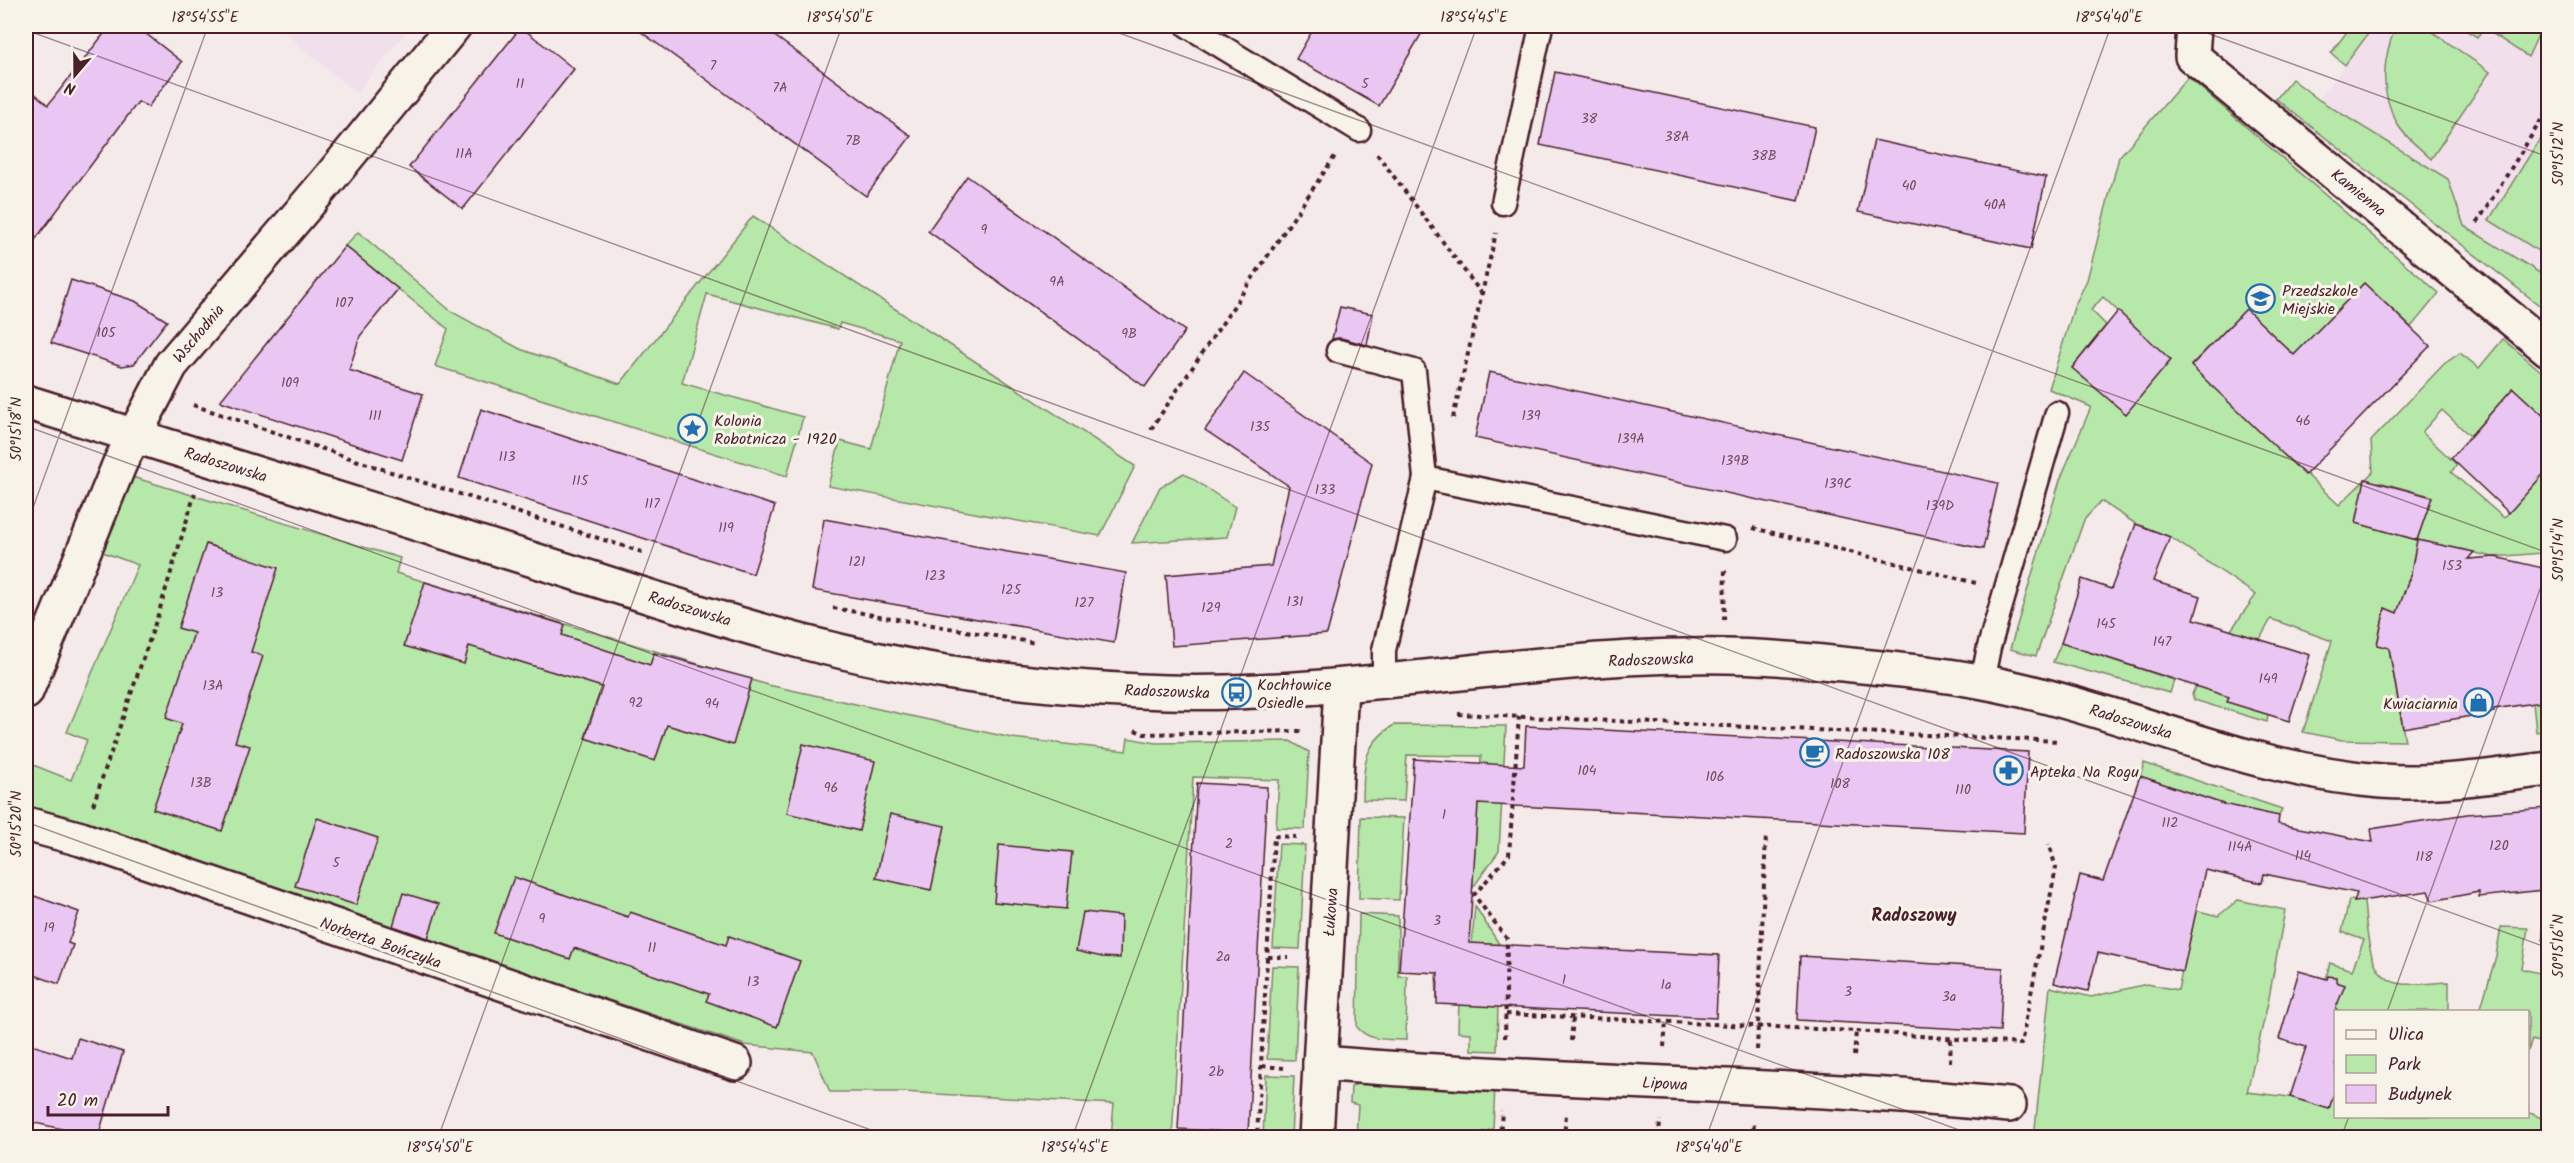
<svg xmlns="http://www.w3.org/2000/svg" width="2574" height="1163" viewBox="0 0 2574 1163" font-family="Kalam,sans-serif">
  <rect width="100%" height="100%" fill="#f4eaea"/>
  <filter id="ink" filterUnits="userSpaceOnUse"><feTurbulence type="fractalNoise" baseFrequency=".0167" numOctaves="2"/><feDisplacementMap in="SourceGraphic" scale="12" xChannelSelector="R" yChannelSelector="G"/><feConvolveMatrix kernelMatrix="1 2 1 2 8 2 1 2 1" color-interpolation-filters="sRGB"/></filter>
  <g filter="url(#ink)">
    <g fill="#f1dfec">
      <path d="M277 26H411L356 93Z"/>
      <path d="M2374 26H2548V278L2464 226 2448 179 2319 100Z"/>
    </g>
    <g fill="#b6e9a9" stroke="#80846a" stroke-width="1.5" fill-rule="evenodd">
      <path d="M2345 26H2374L2345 65 2331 53 2349 29Z"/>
      <path d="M2396 26H2424L2490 72 2431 159C2421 149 2405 137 2398 125 2379 92 2382 60 2396 26Z"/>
      <path d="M2459 26H2540V31L2528 57 2484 28 2477 37Z"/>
      <path d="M2188 77 2439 293 2411 327 2364 283 2294 355 2246 309 2191 365 2339 505 2373 472 2371 441 2444 364 2460 353 2479 368 2503 339 2548 377V420L2513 388 2470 436 2442 410 2422 432 2457 465 2451 472 2504 518 2548 469V628L2533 630 2529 585 2545 584 2542 553 2493 557 2418 540 2411 573 2397 613 2385 608 2377 644 2389 648 2405 741 2342 740 2303 732 2332 641 2271 619 2260 639 2248 636 2228 701 2268 714 2267 722 2194 700 2192 694 2204 668 2256 595 2170 537 2136 524 2101 501 2084 520 2036 656 2010 649 2060 480 2091 407 2049 389 2074 307 2087 280 2119 157ZM2103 297 2166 356 2126 414 2072 368 2106 325 2091 310ZM2379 482 2431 496 2417 540 2356 523 2360 502Z"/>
      <path d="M2292 79 2319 100 2448 179 2464 226 2548 278V312L2276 99Z"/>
      <path d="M2548 126V257L2489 220Z"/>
      <path d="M753 216 1135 466 1100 536 828 486 840 441 871 449 900 340 840 323 838 329 707 294 682 383 803 417 787 476 435 366 448 329 345 246 358 232 452 312 520 349 620 384Z"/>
      <path d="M1184 473 1235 507 1227 537 1132 543 1160 487Z"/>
      <path d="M129 476 400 558 396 573 768 685 1012 738 1126 751 1128 738 1156 743 1290 741 1309 752 1305 829 1276 828 1279 780 1193 777 1172 1138 1111 1137 1114 1104 902 1092H830L813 1052 745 1045 26 808V762L71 780 87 740 67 732 138 565 100 551Z"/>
      <path d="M2061 643 2174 680 2170 693 2053 662Z"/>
      <path d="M2548 701V730L2536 732 2533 703Z"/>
      <path d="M1394 725 1506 726 1499 851 1472 889 1481 756 1407 755 1404 801 1363 800C1364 766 1362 745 1394 725Z"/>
      <path d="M2144 763 2282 809 2279 816 2223 804 2140 776Z"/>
      <path d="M1361 817 1404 818 1399 900 1359 898Z"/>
      <path d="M1279 844 1305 845 1300 949 1273 948Z"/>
      <path d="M2543 891H2548V942L2543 940Z"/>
      <path d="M2238 900 2285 910 2268 1003 2247 1092 2290 1097 2335 1087 2336 1116H2528V1112L2548 1121V1138H2034L2050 987 2091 997 2147 984 2178 990 2195 910 2218 916Z"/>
      <path d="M2349 900 2364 902C2367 927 2366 975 2397 983 2412 987 2434 982 2449 982V1011H2343L2319 1004 2330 963 2352 970 2364 940 2342 932Z"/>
      <path d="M1475 906 1499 944 1497 1051 1471 1050V1033L1458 1032 1459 1000 1437 999 1436 975 1469 977Z"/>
      <path d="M1359 914 1398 916V976H1407L1406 1040C1388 1039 1369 1042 1357 1027Z"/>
      <path d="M2501 927 2528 928 2522 969 2548 975V1045L2532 1040 2528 1051V1012L2480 1011 2496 956Z"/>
      <path d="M1272 966 1299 967 1295 1060 1267 1059Z"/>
      <path d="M1266 1075 1294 1076 1291 1137H1263Z"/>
      <path d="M1365 1080 1495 1086 1493 1129 1465 1137H1356L1358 1105 1350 1103 1351 1087Z"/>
    </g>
    <g fill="#eac6f2" stroke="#4a1f2b" stroke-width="1.5">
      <path d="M110 26H136L182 62 148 107 138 102 26 252V86L48 105Z"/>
      <path d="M633 26H761L911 136 866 196Z"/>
      <path d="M1315 26H1426L1379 106 1296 59Z"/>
      <path d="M521 27 574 69 463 209 409 167Z"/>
      <path d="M1555 72 1815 127 1799 201 1540 145Z"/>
      <path d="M1874 140 2046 177 2031 249 1858 212Z"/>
      <path d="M967 176 1185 331 1145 387 928 231Z"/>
      <path d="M345 246 398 289 360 336 349 370 423 394 402 460 220 401Z"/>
      <path d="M71 280 135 301 167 321 134 364 122 366 51 343Z"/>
      <path d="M2364 283 2430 346 2305 475 2191 366 2246 309 2294 355Z"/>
      <path d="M1340 307 1373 314 1367 345 1341 338 1332 339Z"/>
      <path d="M2118 311 2171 360 2126 414 2072 368Z"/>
      <path d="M1489 372 1998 483 1983 549 1475 438Z"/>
      <path d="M1244 373 1372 463 1327 634 1172 646 1166 575 1271 566 1289 486 1205 430Z"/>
      <path d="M2513 388 2548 420V469L2509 513 2451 458Z"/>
      <path d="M481 409 775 506 753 574 459 478Z"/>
      <path d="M2365 479 2432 497 2417 540 2356 523Z"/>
      <path d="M824 519 1126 573 1114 643 812 590Z"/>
      <path d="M2136 524 2170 537 2153 581 2201 596 2194 619 2310 655 2289 721 2227 702 2229 697 2061 643 2082 579 2111 589Z"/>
      <path d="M2417 540 2474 552 2468 559 2495 557 2543 568 2548 624V701L2494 709V712L2403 728 2389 648 2377 645 2385 608 2397 613 2411 573Z"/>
      <path d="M206 544 278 568 251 652 263 656 235 742 250 746 222 831 153 809 182 724 166 718 194 633 178 628Z"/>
      <path d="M425 582 565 625 562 635 650 665 654 653 752 679 733 745 667 725 655 761 585 738 602 687 469 646 464 664 404 646Z"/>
      <path d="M1526 726 2028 752 2024 833 1478 804 1469 943 1719 955 1716 1018 1437 1004 1438 973 1399 971 1414 759 1524 766Z"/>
      <path d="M803 744 875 761 859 831 787 813Z"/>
      <path d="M2140 776 2223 804 2279 816 2278 824 2373 842 2371 829 2467 814 2548 808V875H2543V890L2479 897V892L2432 901 2428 891 2354 902 2357 893 2264 874 2262 883 2205 870 2183 972 2098 953 2088 991 2054 983 2080 875 2103 881Z"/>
      <path d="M1197 783 1267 787 1248 1133 1178 1129Z"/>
      <path d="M890 814 945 826 931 890 876 878Z"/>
      <path d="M317 818 378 838 356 905 295 886Z"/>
      <path d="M999 845 1072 852 1066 909 994 902Z"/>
      <path d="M514 877 628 917 630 912 726 945 729 936 800 961 777 1027 706 1001 709 994 574 948 570 959 494 933Z"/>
      <path d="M26 893 79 912 68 943 73 945 59 984 26 972Z"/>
      <path d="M403 893 439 904 428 938 393 926Z"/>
      <path d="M1083 912 1121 916 1120 958 1102 957 1076 951Z"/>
      <path d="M1800 956 2003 968 2000 1031 1797 1020Z"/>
      <path d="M2299 971 2327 979 2328 976 2336 977V982L2345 985 2336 1008V1087L2329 1109 2290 1097 2306 1047 2279 1039Z"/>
      <path d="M78 1038 123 1052 98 1137 26 1121V1043L72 1058Z"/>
    </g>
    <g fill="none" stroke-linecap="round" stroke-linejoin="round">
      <defs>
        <g id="service">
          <path d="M1188 26 1359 130"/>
          <path d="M1503 203 1541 26"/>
          <path d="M1338 351 1414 371 1425 478 1384 650V682"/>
          <path d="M1425 478 1725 539"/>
          <path d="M1982 682 1989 647 2057 413"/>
        </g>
        <g id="minor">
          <path d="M2194 26 2192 56 2548 349"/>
          <path d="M26 692 120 463 171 365 329 179 454 26"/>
          <path d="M26 824 81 839 735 1063"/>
          <path d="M1320 1063C1550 1082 1780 1083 2009 1105"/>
          <path d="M1316 1138 1341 687"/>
        </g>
        <path id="tertiary" d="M26 402C191 453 356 504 521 556 660 599 801 650 946 672 1009 682 1075 688 1139 691 1364 703 1586 637 1811 661 1880 668 1950 673 2017 689 2138 717 2255 771 2381 781 2436 785 2494 776 2548 769"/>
      </defs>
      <use href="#service" stroke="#4a1f2b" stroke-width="27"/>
      <use href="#minor" stroke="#4a1f2b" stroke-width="38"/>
      <use href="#tertiary" stroke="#4a1f2b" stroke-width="38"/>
      <g stroke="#4a1f2b" stroke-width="4" stroke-dasharray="4.5 4.5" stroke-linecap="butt">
        <path d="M1377 154 1482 294"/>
        <path d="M2477 223 2548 109"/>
        <path d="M193 405 397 474 642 552"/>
        <path d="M1453 418 1496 233"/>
        <path d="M1151 429 1337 153"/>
        <path d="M1753 528 1976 583"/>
        <path d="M833 608 1036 643"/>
        <path d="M1724 620 1725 570"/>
        <path d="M1458 714 2059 741"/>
        <path d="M1135 730 1144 734 1301 731"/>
        <path d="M93 805 158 615 195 493"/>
        <path d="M1268 957H1288"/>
        <path d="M1506 1014 1856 1031 2021 1044 2056 868 2049 844"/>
        <path d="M1505 1038 1507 939 1474 895 1509 855 1519 716"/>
        <path d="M1571 1041 1573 1018"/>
        <path d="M1664 1047 1666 1022"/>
        <path d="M1757 1050 1766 835"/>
        <path d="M1854 1056 1856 1031"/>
        <path d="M1950 1062 1951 1037"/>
        <path d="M1262 1066 1284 1068"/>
        <path d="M1252 1138 1257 1136 1274 836 1296 837"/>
        <path d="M1481 1138 1501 1133 1561 1138"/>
        <path d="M1500 1138 1502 1111"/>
        <path d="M1564 1138 1566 1114"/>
        <path d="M1659 1138 1660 1120"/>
        <path d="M1753 1138 1754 1123"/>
      </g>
      <use href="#service" stroke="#f7f3e8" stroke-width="22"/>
      <use href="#minor" stroke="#f7f3e8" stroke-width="33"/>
      <use href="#tertiary" stroke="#f7f3e8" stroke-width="33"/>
    </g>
  </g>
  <path fill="none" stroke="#4a1f2b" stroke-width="1.5" stroke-opacity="0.45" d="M1100 26 2548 553M2188 26 2548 157M26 30 2548 948M26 426 1981 1138M26 527 208 26M26 822 893 1138M2387 1012 2548 567M438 1138 842 26M1072 1138 1477 26M1706 1138 2111 26M2341 1138 2349 1116"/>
  <defs>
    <symbol id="school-ring" viewBox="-11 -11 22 22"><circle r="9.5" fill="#f7f3e8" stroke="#1f6fb2" stroke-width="1.5"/><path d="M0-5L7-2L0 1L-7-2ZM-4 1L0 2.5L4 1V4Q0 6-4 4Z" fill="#1f6fb2"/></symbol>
    <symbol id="sight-ring" viewBox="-11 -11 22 22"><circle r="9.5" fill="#f7f3e8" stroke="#1f6fb2" stroke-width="1.5"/><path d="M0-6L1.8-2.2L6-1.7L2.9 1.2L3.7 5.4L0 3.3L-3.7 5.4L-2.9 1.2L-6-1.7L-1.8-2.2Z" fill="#1f6fb2"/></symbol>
    <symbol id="bus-ring" viewBox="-11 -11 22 22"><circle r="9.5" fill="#f7f3e8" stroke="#1f6fb2" stroke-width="1.5"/><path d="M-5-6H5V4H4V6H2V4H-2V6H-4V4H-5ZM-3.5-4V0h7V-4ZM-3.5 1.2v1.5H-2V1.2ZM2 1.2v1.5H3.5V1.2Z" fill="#1f6fb2"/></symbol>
    <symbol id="shop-ring" viewBox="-11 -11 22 22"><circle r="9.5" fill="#f7f3e8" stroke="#1f6fb2" stroke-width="1.5"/><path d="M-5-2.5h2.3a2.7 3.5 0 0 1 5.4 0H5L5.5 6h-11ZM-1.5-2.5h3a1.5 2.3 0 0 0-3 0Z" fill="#1f6fb2"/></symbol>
    <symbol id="cafe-ring" viewBox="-11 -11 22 22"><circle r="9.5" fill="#f7f3e8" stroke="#1f6fb2" stroke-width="1.5"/><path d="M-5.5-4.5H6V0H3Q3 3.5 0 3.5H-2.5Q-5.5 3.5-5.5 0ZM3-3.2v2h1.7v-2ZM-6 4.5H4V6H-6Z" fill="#1f6fb2"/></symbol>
    <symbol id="pharmacy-ring" viewBox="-11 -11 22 22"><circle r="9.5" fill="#f7f3e8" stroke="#1f6fb2" stroke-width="1.5"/><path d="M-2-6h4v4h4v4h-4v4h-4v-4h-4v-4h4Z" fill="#1f6fb2"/></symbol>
  </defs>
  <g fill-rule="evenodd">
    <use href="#school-ring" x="2244" y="282" width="33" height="33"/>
    <use href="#sight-ring" x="676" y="412" width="33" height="33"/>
    <use href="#bus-ring" x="1220" y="676" width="33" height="33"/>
    <use href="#shop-ring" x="2462" y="686" width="33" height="33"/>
    <use href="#cafe-ring" x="1798" y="736" width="33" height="33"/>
    <use href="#pharmacy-ring" x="1992" y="754" width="33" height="33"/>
  </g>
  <g text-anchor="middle" stroke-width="6" stroke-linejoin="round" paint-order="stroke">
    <g font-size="14" fill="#72495d">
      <text x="713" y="70">7</text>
      <text x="520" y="88">11</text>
      <text x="1365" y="88">5</text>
      <text x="780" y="92">7A</text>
      <text x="1589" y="123">38</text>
      <text x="1677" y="141">38A</text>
      <text x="853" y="145">7B</text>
      <text x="464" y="158">11A</text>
      <text x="1764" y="160">38B</text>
      <text x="1909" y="190">40</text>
      <text x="1995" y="209">40A</text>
      <text x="984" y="234">9</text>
      <text x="1057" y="286">9A</text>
      <text x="344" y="307">107</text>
      <text x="106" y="337">105</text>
      <text x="1129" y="338">9B</text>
      <text x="290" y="387">109</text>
      <text x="375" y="420">111</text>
      <text x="1531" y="420">139</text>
      <text x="2303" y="425">46</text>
      <text x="1260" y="431">135</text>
      <text x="1631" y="443">139A</text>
      <text x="507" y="461">113</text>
      <text x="1735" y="465">139B</text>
      <text x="580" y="485">115</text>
      <text x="1838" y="488">139C</text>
      <text x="1325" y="494">133</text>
      <text x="652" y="508">117</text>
      <text x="1940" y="510">139D</text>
      <text x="726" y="532">119</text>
      <text x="857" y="566">121</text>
      <text x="2452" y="570">153</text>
      <text x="935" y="580">123</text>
      <text x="1011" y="594">125</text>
      <text x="217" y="597">13</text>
      <text x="1295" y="606">131</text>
      <text x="1084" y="607">127</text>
      <text x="1211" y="612">129</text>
      <text x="2106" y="628">145</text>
      <text x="2162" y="646">147</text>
      <text x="2268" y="683">149</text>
      <text x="213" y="690">13A</text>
      <text x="636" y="707">92</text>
      <text x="712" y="708">94</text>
      <text x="1587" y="775">104</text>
      <text x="1715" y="781">106</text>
      <text x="201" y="787">13B</text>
      <text x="1840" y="788">108</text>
      <text x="831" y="792">96</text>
      <text x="1963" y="794">110</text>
      <text x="1444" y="819">1</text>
      <text x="2170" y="827">112</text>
      <text x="1229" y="848">2</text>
      <text x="2499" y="850">120</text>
      <text x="2240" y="851">114A</text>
      <text x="2303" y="860">114</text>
      <text x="2424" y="861">118</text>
      <text x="336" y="867">5</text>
      <text x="542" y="923">9</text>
      <text x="1437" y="925">3</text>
      <text x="49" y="932">19</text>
      <text x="652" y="952">11</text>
      <text x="1223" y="961">2a</text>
      <text x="1564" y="984">1</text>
      <text x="753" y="986">13</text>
      <text x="1666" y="989">1a</text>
      <text x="1848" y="996">3</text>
      <text x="1949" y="1001">3a</text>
      <text x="1216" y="1076">2b</text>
    </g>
    <g font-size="16" fill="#4a1f2b" stroke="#f7f3e8">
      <text transform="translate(2359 192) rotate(39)" y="6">Kamienna</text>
      <text transform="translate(198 333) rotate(-50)" y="6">Wschodnia</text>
      <text transform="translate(226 464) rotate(17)" y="6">Radoszowska</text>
      <text transform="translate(690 608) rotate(17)" y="6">Radoszowska</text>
      <text transform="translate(1651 659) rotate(-2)" y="6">Radoszowska</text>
      <text transform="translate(1167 691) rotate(2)" y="6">Radoszowska</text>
      <text transform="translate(2131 721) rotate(17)" y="6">Radoszowska</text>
      <text transform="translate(1330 912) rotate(-86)" y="6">Łukowa</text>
      <text transform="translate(381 942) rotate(19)" y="6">Norberta Bończyka</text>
      <text transform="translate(1665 1083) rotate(3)" y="6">Lipowa</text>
    </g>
    <g font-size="16" fill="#4a1f2b" stroke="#f7f3e8" text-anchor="start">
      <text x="2282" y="296">Przedszkole<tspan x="2282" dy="18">Miejskie</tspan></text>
      <text x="714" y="426">Kolonia<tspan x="714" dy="18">Robotnicza - 1920</tspan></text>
      <text x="1257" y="690">Kochłowice<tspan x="1257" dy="18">Osiedle</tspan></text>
      <text x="2458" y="709" text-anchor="end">Kwiaciarnia</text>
      <text x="1835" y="759">Radoszowska 108</text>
      <text x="2030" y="777">Apteka Na Rogu</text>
    </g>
    <g font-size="18" font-weight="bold" fill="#4a1f2b" stroke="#f7f3e8">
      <text x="1914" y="921">Radoszowy</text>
    </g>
  </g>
  <rect width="2574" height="1163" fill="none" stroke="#f7f3e8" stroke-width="66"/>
  <rect x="2334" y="1010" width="195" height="108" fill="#f7f3e8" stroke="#b29e9c" stroke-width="1.5"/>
  <rect x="2346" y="1030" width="30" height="9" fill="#f7f3e8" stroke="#b29e9c" stroke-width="1.5"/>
  <text x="2388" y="1040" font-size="18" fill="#4a1f2b">Ulica</text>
  <rect x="2346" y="1055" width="30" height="18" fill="#b6e9a9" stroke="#b29e9c" stroke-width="1.5"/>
  <text x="2388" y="1070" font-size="18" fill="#4a1f2b">Park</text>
  <rect x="2346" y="1085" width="30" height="18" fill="#eac6f2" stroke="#b29e9c" stroke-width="1.5"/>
  <text x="2388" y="1100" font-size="18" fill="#4a1f2b">Budynek</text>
  <g transform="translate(75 75) rotate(200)" stroke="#f7f3e8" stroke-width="4.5" paint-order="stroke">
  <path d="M0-4.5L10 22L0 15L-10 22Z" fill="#4a1f2b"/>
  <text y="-9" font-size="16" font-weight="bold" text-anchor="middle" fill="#4a1f2b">N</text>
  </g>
  <path d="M48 1106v9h120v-9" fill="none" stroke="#4a1f2b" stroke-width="3"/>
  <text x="57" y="1106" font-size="18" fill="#4a1f2b" stroke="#f7f3e8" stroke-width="4.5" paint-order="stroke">20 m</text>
  <rect x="33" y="33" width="2508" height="1097" fill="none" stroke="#4a1f2b" stroke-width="2"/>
  <g font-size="15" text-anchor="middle" fill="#4a1f2b">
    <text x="205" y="22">18°54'55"E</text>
    <text x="840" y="22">18°54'50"E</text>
    <text x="1474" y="22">18°54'45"E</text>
    <text x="2109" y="22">18°54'40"E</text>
    <text transform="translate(2558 154) rotate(-90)" y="5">50°15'12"N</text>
    <text transform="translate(16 429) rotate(-90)" y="5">50°15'18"N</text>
    <text transform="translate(2558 550) rotate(-90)" y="5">50°15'14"N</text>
    <text transform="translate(16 824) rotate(-90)" y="5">50°15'20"N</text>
    <text transform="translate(2558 946) rotate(-90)" y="5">50°15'16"N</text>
    <text x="440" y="1152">18°54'50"E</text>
    <text x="1075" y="1152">18°54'45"E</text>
    <text x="1709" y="1152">18°54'40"E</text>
  </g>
</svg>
